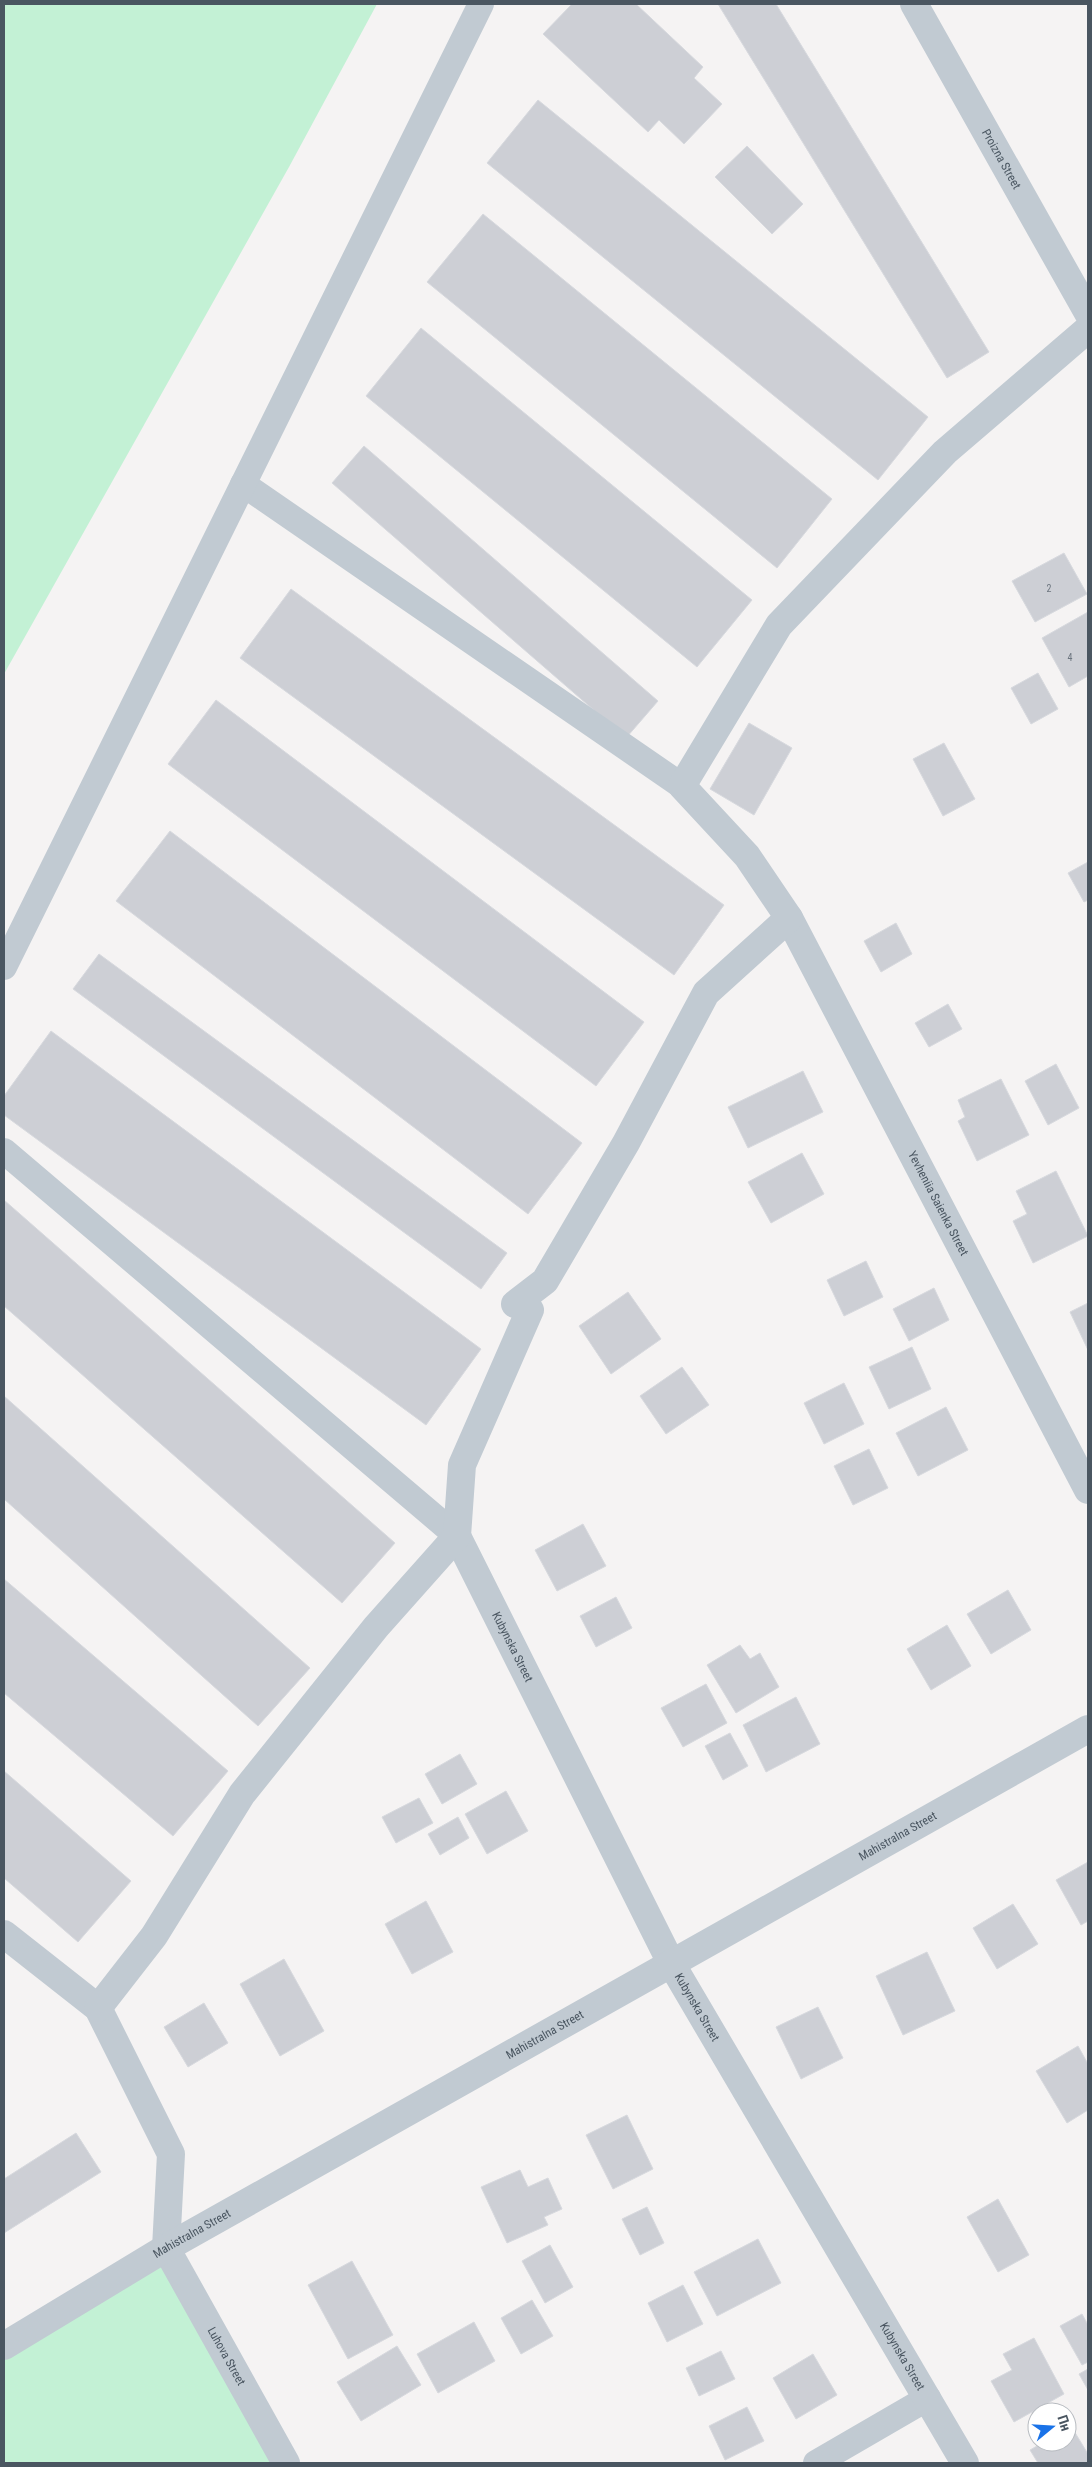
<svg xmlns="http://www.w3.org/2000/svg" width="1092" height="2467" viewBox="0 0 1092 2467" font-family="'Roboto Condensed',sans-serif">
  <rect width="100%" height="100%" fill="#f5f3f3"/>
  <g fill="#c3f1d5">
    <path d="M4 4H377L289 167 4 674Z"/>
    <path d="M166 2248 286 2463H4V2346Z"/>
  </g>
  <g fill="#cdcfd5" stroke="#d7d9de">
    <path d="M572 4H636L703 67 694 78 722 104 684 144 659 120 648 132 543 34Z"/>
    <path d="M718 4H776L989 352 947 378Z"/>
    <path d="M538 100 928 417 878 480 487 163Z"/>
    <path d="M747 146 803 204 772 234 715 177Z"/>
    <path d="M483 214 832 499 777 568 427 282Z"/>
    <path d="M421 328 752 600 697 667 366 396Z"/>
    <path d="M364 446 658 701 626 738 332 483Z"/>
    <path d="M1064 553 1087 594 1035 622 1012 581Z"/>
    <path d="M291 589 724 905 674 975 240 658Z"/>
    <path d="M1088 612V676L1069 687 1042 638Z"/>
    <path d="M1038 673 1058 709 1031 724 1011 688Z"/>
    <path d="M216 700 644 1022 596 1086 168 764Z"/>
    <path d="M749 723 792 748 754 815 710 789Z"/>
    <path d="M944 743 975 799 943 816 913 759Z"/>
    <path d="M170 831 582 1143 528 1214 116 901Z"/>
    <path d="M1088 862V900L1084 902 1068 873Z"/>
    <path d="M896 923 912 954 881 972 864 941Z"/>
    <path d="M99 954 507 1253 481 1289 73 989Z"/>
    <path d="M948 1004 962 1029 929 1047 915 1023Z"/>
    <path d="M51 1031 481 1349 426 1425 4 1115V1096Z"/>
    <path d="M1056 1064 1079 1108 1048 1125 1025 1081Z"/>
    <path d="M803 1071 823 1112 748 1148 728 1107Z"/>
    <path d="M1001 1079 1029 1135 977 1161 958 1121 965 1117 958 1100Z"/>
    <path d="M802 1153 824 1194 771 1223 748 1182Z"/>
    <path d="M1056 1171 1088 1236 1033 1263 1013 1221 1027 1214 1016 1191Z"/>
    <path d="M4 1200 395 1543 342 1603 4 1306Z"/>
    <path d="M866 1261 883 1297 844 1316 827 1280Z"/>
    <path d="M934 1288 949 1320 909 1341 893 1309Z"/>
    <path d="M628 1292 661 1339 611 1374 579 1326Z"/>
    <path d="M1088 1303V1350L1070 1312Z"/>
    <path d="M912 1347 931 1389 889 1409 869 1367Z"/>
    <path d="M682 1367 709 1405 666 1434 640 1396Z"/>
    <path d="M844 1383 864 1424 824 1444 804 1403Z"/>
    <path d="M4 1396 310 1668 258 1726 4 1499Z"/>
    <path d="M946 1407 968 1450 918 1476 896 1433Z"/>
    <path d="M869 1449 888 1488 853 1505 834 1466Z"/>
    <path d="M583 1524 606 1566 557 1591 535 1550Z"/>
    <path d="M4 1579 228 1771 173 1836 4 1693Z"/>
    <path d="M1008 1590 1031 1630 991 1654 967 1614Z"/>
    <path d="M616 1597 632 1628 596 1647 580 1616Z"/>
    <path d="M947 1625 971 1666 931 1690 907 1649Z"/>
    <path d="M740 1645 750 1659 760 1653 779 1687 736 1713 707 1665Z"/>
    <path d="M706 1684 727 1723 683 1747 661 1708Z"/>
    <path d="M796 1697 820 1744 766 1772 743 1725Z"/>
    <path d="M730 1733 748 1766 723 1780 705 1746Z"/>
    <path d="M460 1754 477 1784 442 1804 425 1774Z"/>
    <path d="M4 1771 131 1881 78 1942 4 1878Z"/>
    <path d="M506 1791 528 1831 487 1854 465 1814Z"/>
    <path d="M419 1798 433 1823 396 1843 382 1817Z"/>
    <path d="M458 1817 469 1838 440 1855 428 1834Z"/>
    <path d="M1088 1862V1921L1081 1925 1056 1880Z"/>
    <path d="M426 1901 453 1952 412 1974 385 1924Z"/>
    <path d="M1013 1904 1038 1944 997 1969 973 1928Z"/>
    <path d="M927 1952 955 2011 903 2035 876 1976Z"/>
    <path d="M284 1959 324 2031 280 2056 240 1984Z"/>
    <path d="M204 2003 228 2043 188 2067 164 2027Z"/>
    <path d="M818 2007 843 2058 801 2079 776 2027Z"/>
    <path d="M1078 2046 1088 2064V2110L1067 2123 1036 2071Z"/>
    <path d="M627 2115 653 2169 613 2189 586 2135Z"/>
    <path d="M76 2133 101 2172 4 2233V2179Z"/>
    <path d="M520 2170 528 2187 548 2178 562 2209 544 2217 548 2225 507 2243 481 2187Z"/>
    <path d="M998 2199 1029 2255 998 2272 967 2217Z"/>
    <path d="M647 2207 664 2243 640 2255 622 2219Z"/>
    <path d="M758 2239 781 2283 717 2316 694 2272Z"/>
    <path d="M550 2245 573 2287 545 2303 522 2261Z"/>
    <path d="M352 2261 393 2335 348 2359 308 2285Z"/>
    <path d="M683 2285 703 2324 667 2342 648 2303Z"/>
    <path d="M532 2300 553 2336 521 2354 501 2318Z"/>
    <path d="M1082 2314 1088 2325V2362L1082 2365 1060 2326Z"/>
    <path d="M474 2322 495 2361 438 2393 417 2354Z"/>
    <path d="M1034 2338 1064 2394 1014 2422 991 2381 1012 2370 1003 2354Z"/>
    <path d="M397 2346 421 2385 361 2421 337 2382Z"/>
    <path d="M721 2351 735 2379 699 2396 686 2368Z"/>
    <path d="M813 2354 837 2395 796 2419 773 2378Z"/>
    <path d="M1088 2369V2390L1079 2374Z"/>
    <path d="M747 2407 764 2441 725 2460 709 2426Z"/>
    <path d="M1071 2426 1088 2454V2463H1038L1030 2450 1044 2442H1067V2428Z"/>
  </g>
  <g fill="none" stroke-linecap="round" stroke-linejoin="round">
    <g stroke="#c1cad2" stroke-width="26">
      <path d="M243 484 682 786"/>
      <path d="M4 967 481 4"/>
      <path d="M4 1151 457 1536"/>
      <path d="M816 2463 928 2398"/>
    </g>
    <g stroke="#c1cad2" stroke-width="28">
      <path id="s1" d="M789 918 1088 1490"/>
      <path id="s2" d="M457 1536 671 1963 965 2463"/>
      <path d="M4 1934 98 2008 171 2154 166 2248"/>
      <path d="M98 2008 154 1936 242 1794 376 1627 457 1536 462 1465 530 1310 515 1304 545 1281 626 1143 706 993 789 918 747 856 682 786 779 625 945 452 1088 329"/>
      <path id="s3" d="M166 2248 286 2463"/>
      <path id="s4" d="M4 2346 166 2248 1088 1729"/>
    </g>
    <path stroke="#c1cad2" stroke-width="28" id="s5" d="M914 4 1088 313"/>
  </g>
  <g text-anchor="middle" stroke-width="4" stroke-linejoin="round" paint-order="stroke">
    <g font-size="10" fill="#6b747e">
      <text x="1049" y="592">2</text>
      <text x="1070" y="661">4</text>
    </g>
    <g font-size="12" fill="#4a5661" stroke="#fff">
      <text dy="4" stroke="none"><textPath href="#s5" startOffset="178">Proizna Street</textPath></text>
      <text dy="4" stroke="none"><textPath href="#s1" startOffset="322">Yevheniia Saienka Street</textPath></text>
      <text dy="4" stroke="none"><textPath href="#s2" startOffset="124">Kubynska Street</textPath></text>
      <text dy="4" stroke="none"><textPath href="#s4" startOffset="1029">Mahistralna Street</textPath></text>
      <text dy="4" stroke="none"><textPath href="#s2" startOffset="529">Kubynska Street</textPath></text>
      <text dy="4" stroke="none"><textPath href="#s4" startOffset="624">Mahistralna Street</textPath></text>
      <text dy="4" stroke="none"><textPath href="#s4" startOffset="219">Mahistralna Street</textPath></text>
      <text dy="4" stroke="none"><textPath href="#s3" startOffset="124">Luhova Street</textPath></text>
      <text dy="4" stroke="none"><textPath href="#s2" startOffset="934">Kubynska Street</textPath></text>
    </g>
  </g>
  <rect width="1092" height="2467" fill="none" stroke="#4a5661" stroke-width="10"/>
  <g transform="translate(1052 2427) rotate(72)"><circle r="24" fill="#ffffff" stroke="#b7bbc0"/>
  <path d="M0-4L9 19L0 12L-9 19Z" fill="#1a73e8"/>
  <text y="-8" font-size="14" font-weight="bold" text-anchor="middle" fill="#4a5661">Пн</text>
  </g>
</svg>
